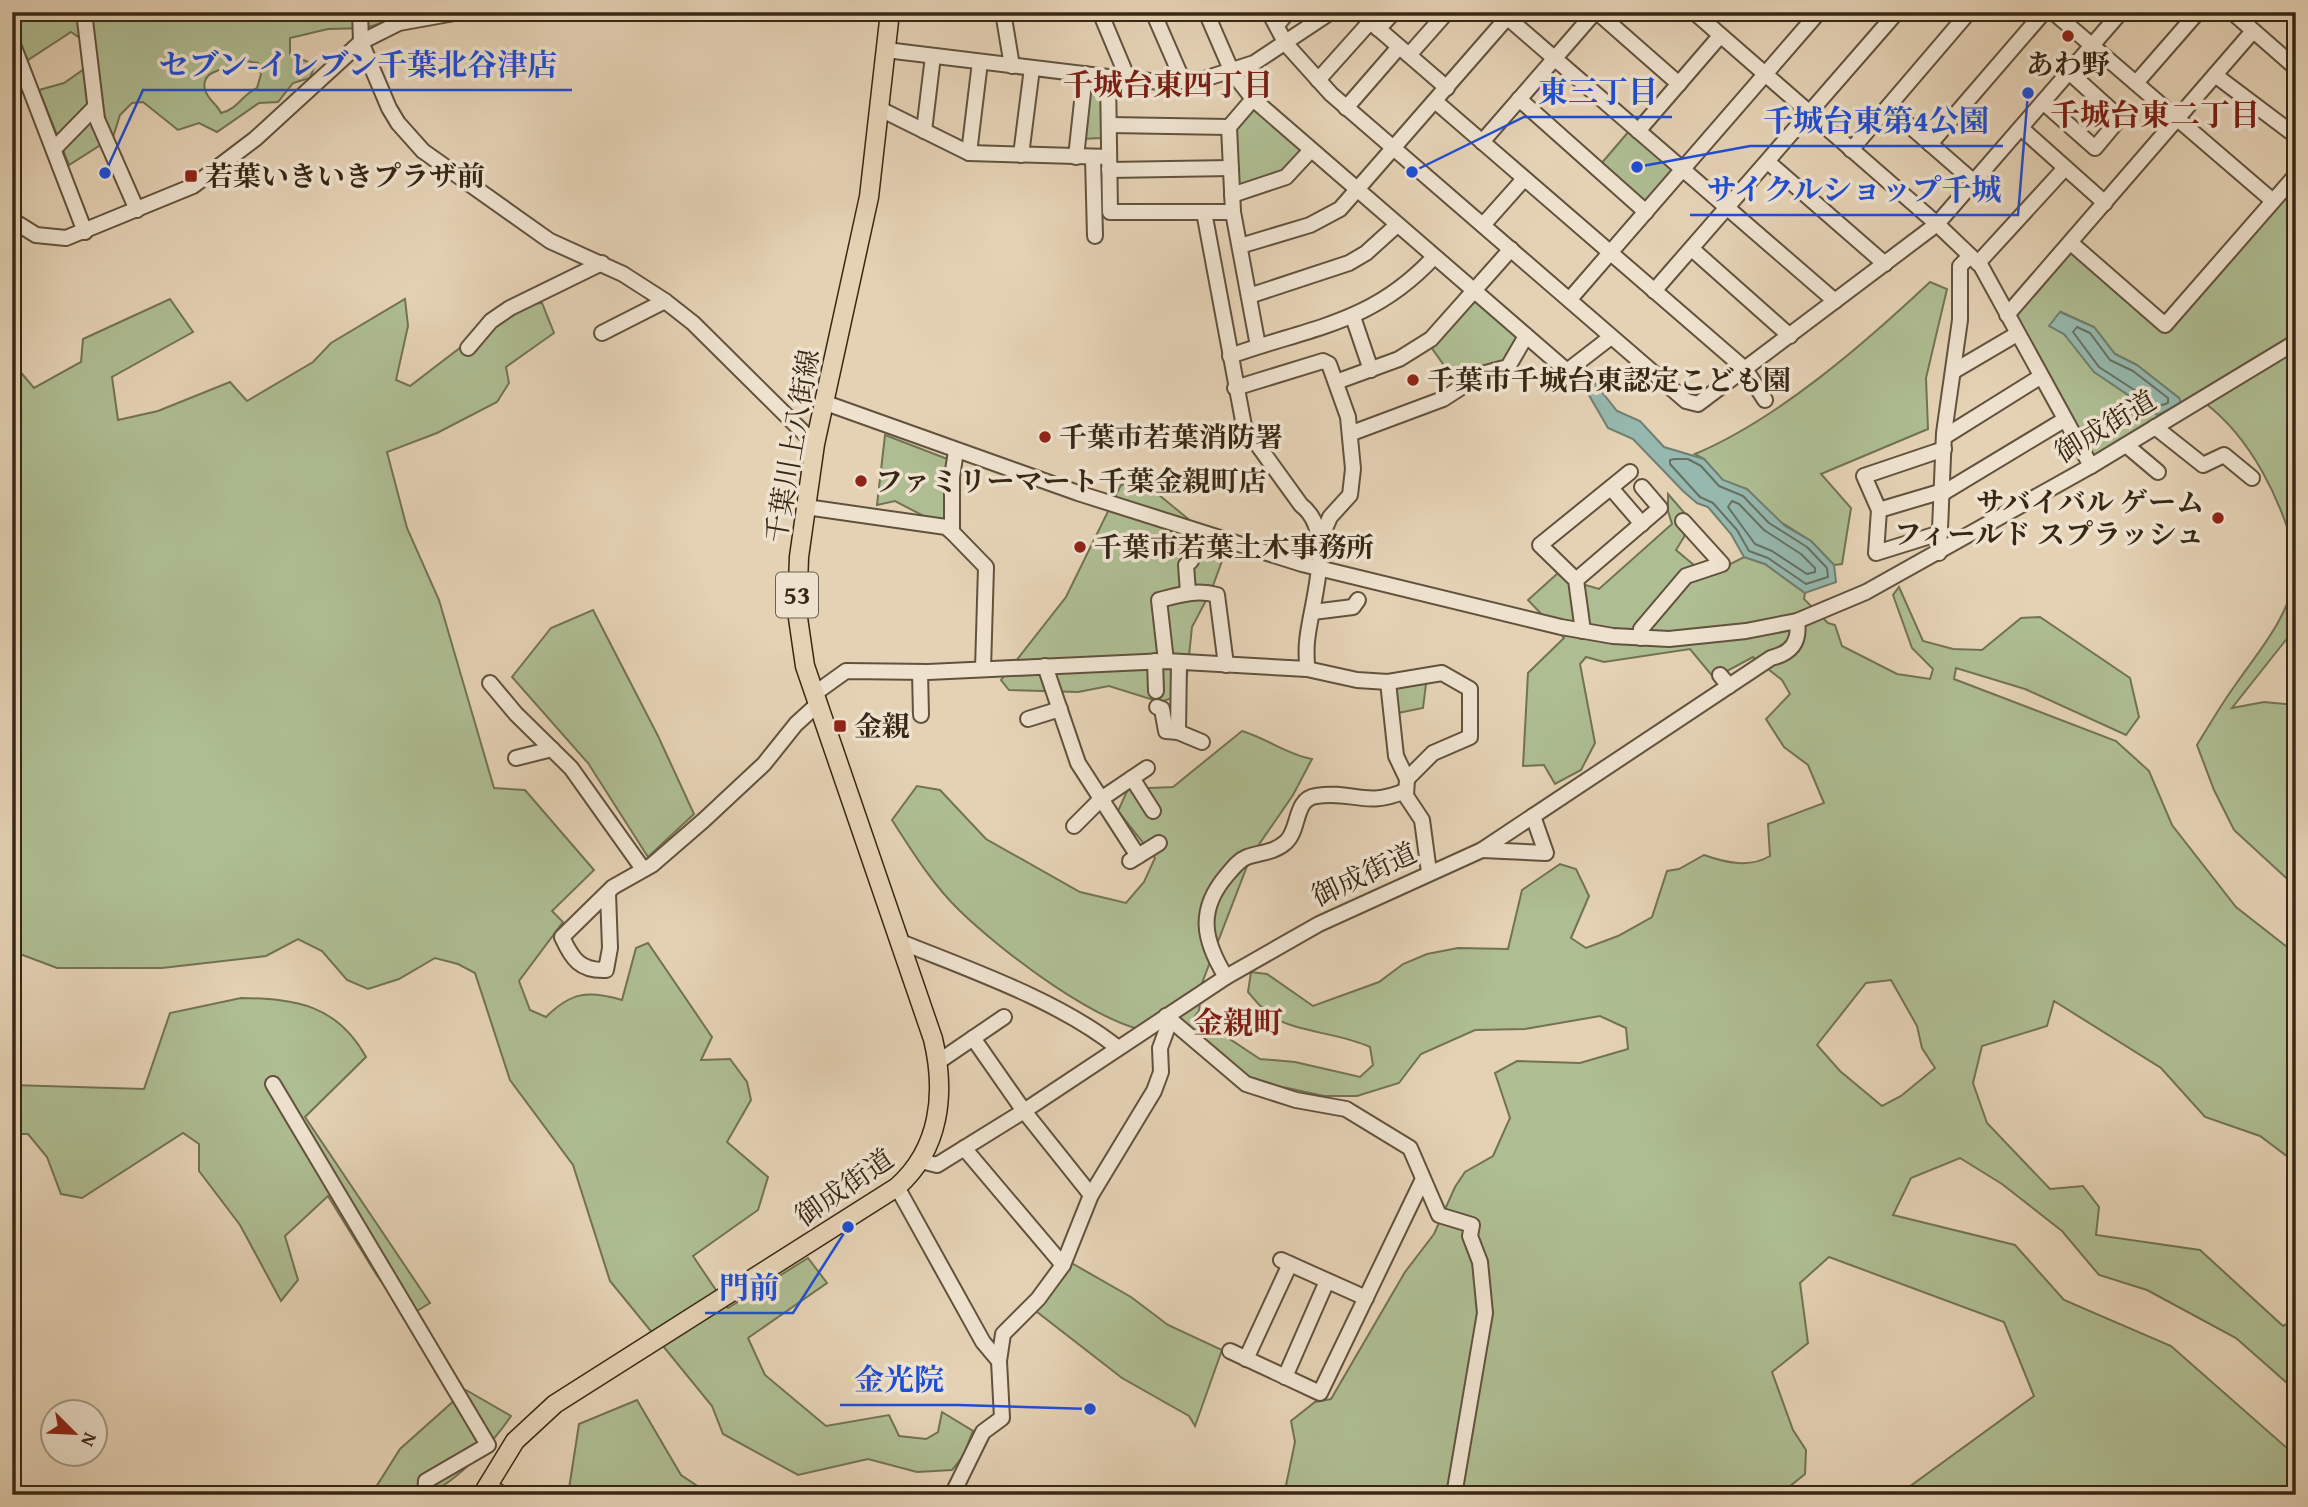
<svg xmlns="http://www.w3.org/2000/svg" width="2308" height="1507" viewBox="0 0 2308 1507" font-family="'Gentium Book Plus','Noto Serif JP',serif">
  <rect width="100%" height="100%" fill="#e5d2b5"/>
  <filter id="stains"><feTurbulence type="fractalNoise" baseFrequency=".00286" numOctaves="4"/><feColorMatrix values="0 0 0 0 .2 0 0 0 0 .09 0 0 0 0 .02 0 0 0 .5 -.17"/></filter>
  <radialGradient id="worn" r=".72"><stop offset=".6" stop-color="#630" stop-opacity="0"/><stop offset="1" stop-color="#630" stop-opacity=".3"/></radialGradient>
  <g fill="#aebd92" stroke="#727254" stroke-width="2" fill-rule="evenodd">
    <path d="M23 12H419L365 28 328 29 290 38V54L315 65 310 78 293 83 278 102 259 103 217 132 199 123 178 130 143 102 132 103 120 115 113 137 69 165 39 90 64 83 84 69V41L71 32 28 60 12 32V17ZM246 61 258 63 261 74 257 88C242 95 238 109 221 113 217 104 208 100 205 90 199 66 235 70 246 61Z"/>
    <path d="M1089 80 1102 84V138L1079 139Z"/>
    <path d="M1250 109H1256L1302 149C1280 178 1272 179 1237 186L1235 126Z"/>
    <path d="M1630 130 1674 170 1647 204 1600 165Z"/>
    <path d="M2296 183V334L2095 457H2090L2017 318V312L2072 251 2166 332ZM2061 312 2094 327 2115 354 2137 365 2179 398 2158 415 2109 382 2064 334Z"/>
    <path d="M1930 282 1947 289 1926 378 1928 429 1821 474 1851 508 1842 564 1834 565 1811 541 1774 518 1747 489 1723 481 1704 459 1695 454C1778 419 1864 344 1930 282Z"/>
    <path d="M170 299 193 332 112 377 118 420 158 411 230 382 247 401 313 362 331 343 405 299 408 326 396 380 410 386 516 305 542 303 554 333 506 367 509 383 497 402 437 433 387 452 407 528 439 600 494 788 525 790 594 870 552 911 563 922 519 981 530 1010 546 1017C571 992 588 990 622 1000L636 948 648 943 712 1037 701 1060 730 1059 747 1082 751 1100 727 1142 768 1177 758 1210 693 1256 728 1308 808 1258 827 1283 748 1338 765 1375 826 1426 889 1415 899 1436 926 1439 938 1432 942 1412 973 1431 963 1456 952 1470 917 1472 868 1459 798 1475 723 1434 712 1406 610 1281 573 1165 510 1080 475 973 458 964 435 958 399 979 368 989 347 980 322 951 298 939 266 956 162 968H57L12 951V362L34 388 81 362 83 339Z"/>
    <path d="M1479 300 1520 338 1507 361 1457 384 1429 344 1473 301Z"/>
    <path d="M2296 350V556C2281 500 2252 439 2205 403Z"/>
    <path d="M885 435 950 460 947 518 935 522 895 501 877 505Z"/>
    <path d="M1142 481 1226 550 1211 591 1192 627 1185 694 1160 702 1109 686 1078 692 1009 690 1001 680 1066 597 1121 485Z"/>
    <path d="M1668 494 1688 517 1684 537 1676 550 1707 576 1744 557 1765 564 1805 593 1804 599 1828 623 1835 625 1842 646 1897 674 1930 679 1933 669 1912 648 1893 595 1899 587 1923 641 1953 649 1982 650 2021 618 2040 617 2130 678 2139 717 2126 735 2025 689 1956 668 1954 679 2116 741 2149 771 2172 825 2236 907 2296 954V1163L2260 1136 2205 1117 2161 1068 2054 1001 2047 1026 1982 1046 1973 1083 1987 1123 2050 1189 2083 1186 2099 1207 2096 1235 2200 1250 2283 1326 2296 1319V1391L2236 1338 2147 1290 2099 1275 2062 1231 2002 1184 1960 1158 1911 1178 1893 1215 2015 1245 2064 1300 2171 1346 2296 1456V1495H1898L2034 1396 2004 1322 1829 1257 1800 1283 1808 1343 1772 1372 1793 1430 1806 1450 1805 1474 1779 1495H1284L1295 1442 1291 1421 1315 1402 1331 1399 1405 1272 1434 1234 1455 1187 1465 1172 1493 1156 1510 1118 1495 1073 1517 1061 1580 1063 1628 1049 1626 1028 1600 1016 1525 1029 1475 1030 1421 1054 1399 1083 1357 1096H1324L1278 1086 1238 1073 1187 1025C1180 1028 1170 1033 1162 1033 1105 1032 1000 950 959 910 933 885 912 851 892 820L917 786 940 790 986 839 1080 892 1126 903 1144 882 1155 858 1118 811 1128 789 1173 787 1242 731C1266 738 1288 755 1312 759L1293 795 1251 856 1202 983 1199 1011 1195 1016 1260 1059 1295 1062 1360 1077 1373 1065 1370 1047C1340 1033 1295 1032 1271 1016 1263 1010 1255 1000 1248 992L1251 972 1267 974 1313 1006 1379 982 1403 964 1427 954 1458 948 1508 949 1522 890 1560 864 1576 869 1589 896 1571 938 1586 948 1618 936 1652 917 1667 871 1679 869 1704 855C1726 863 1750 868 1770 856L1768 824 1824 803 1808 765 1784 747 1766 719 1790 694 1782 680 1753 657 1714 678 1690 649 1604 662 1586 657 1580 664 1595 743 1581 770 1555 784 1544 765 1523 766 1528 673 1564 638 1528 600 1568 564 1585 585 1599 589 1672 524 1668 511ZM1891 980 1917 1026 1922 1048 1935 1068 1901 1096 1882 1106 1840 1071 1817 1045 1866 983Z"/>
    <path d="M2296 574V619L2289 636 2232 708 2264 702 2296 705V887L2234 830 2214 790 2197 745C2210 724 2222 703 2236 684 2261 648 2288 618 2296 574Z"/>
    <path d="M593 610 658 736 694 814 648 857 588 763 512 677 551 628Z"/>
    <path d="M1427 676 1423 708 1393 714 1391 682Z"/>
    <path d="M241 998C297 999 337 1005 366 1057L305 1117 430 1303 407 1317 376 1274 328 1196 285 1236 298 1280 281 1301 240 1225 199 1171V1144L183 1133 82 1198 61 1194 47 1157 28 1134H12V1085L144 1089 170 1013Z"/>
    <path d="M1068 1261 1131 1297 1168 1325 1222 1350 1195 1426 1189 1416 1122 1378 1032 1308Z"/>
    <path d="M466 1390 511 1416C495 1440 451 1490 421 1495 405 1497 387 1495 371 1495L400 1449Z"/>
    <path d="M637 1400 681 1475 711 1495H568L579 1424Z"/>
  </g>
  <g fill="#96b8ae" stroke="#707e71" stroke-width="2">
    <path d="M2060 312 2094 327 2115 354 2137 365 2179 398 2181 403 2158 415 2094 372 2064 334 2049 326Z"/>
    <path d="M1594 382 1617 411 1640 421 1664 447 1704 459 1723 480 1747 489 1785 526 1811 541 1834 565 1836 582 1805 593 1765 564 1744 557 1731 534 1708 507 1697 503 1683 491 1633 439 1608 428 1586 390 1588 383Z"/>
  </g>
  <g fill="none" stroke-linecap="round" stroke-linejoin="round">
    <g stroke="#667062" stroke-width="2">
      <path d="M2077 327 2090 333 2110 360 2133 371 2168 398V403L2159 406 2099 367 2073 332Z"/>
      <path d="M1674 459H1688L1701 466 1719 486 1743 496 1769 523 1807 547 1827 568 1828 577 1806 584 1768 558 1749 551 1737 530 1713 503 1700 497 1670 464V460Z"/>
      <path d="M1732 501 1739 504 1764 530 1801 554 1815 568V572L1807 574 1772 551 1755 544 1728 507Z"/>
    </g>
    <defs>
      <g id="minor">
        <path d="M84 12 97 119 137 210"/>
        <path d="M360 12 361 42 389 108 398 123 423 151 550 241 623 274 665 301 693 323 815 444"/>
        <path d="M1003 12 1012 66"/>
        <path d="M1100 12 1128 79"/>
        <path d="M1153 12 1183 81"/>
        <path d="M1206 12 1232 72 1253 99 1567 371 1611 337"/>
        <path d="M1269 12 1286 44 1331 94 1686 401 1698 404 1937 224 2121 12"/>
        <path d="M1359 12 1447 88"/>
        <path d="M1501 12 1835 301"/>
        <path d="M1597 12 1679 84"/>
        <path d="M1694 12 1937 224 1981 266 2091 466"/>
        <path d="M2053 12 2273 201"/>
        <path d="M2232 12 2296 68"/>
        <path d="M1277 25 1288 12"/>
        <path d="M1378 29 1394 12"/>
        <path d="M12 42 85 232"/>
        <path d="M886 50 1108 77 1161 82 1204 79 1254 63 1331 12"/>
        <path d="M1409 55 1447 12"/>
        <path d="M2215 75 2296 136"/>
        <path d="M1108 77 1110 212H1233"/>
        <path d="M1318 80 1370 22"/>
        <path d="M2136 83 2198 12"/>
        <path d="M1253 99 1229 127 1233 212 1258 346"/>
        <path d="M1519 99 1646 212"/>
        <path d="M1435 101 1745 369 1765 400"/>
        <path d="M2043 102 2095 148 2120 118 2069 72"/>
        <path d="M1888 107 1974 182"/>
        <path d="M1346 108 1399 47"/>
        <path d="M880 109 969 153 1109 157"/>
        <path d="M1109 125 1229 127"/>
        <path d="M2021 128 2105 203"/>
        <path d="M924 131 933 56"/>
        <path d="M1638 131 1720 36"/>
        <path d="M1482 142 1595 12"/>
        <path d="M1930 144 2044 12"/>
        <path d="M54 149 94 108"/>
        <path d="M1851 150 1969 12"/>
        <path d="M969 153 980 62"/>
        <path d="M1021 155 1032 68"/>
        <path d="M1076 157 1085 74"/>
        <path d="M1093 157 1095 236"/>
        <path d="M1768 162 1885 264"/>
        <path d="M1109 170 1231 168"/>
        <path d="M1232 195 1286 177 1311 150"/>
        <path d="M1204 212 1244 426 1301 505C1338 533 1310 604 1307 642 1306 651 1307 660 1307 669"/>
        <path d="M12 220 36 235 66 238 193 186 255 139 361 42 399 23 460 12"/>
        <path d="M1483 225 1524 179"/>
        <path d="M2071 243 2165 325 2296 175"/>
        <path d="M1240 246 1310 225 1340 209 1512 12"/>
        <path d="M1692 249 1790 336"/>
        <path d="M1978 263 2065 168"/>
        <path d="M1654 291 1897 12"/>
        <path d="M1249 296 1349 263 1366 253 1397 225"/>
        <path d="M1570 299 1819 12"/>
        <path d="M2007 315 2253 31"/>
        <path d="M1353 317 1371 370"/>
        <path d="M602 333 665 301"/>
        <path d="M468 348 491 321 510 308 602 263"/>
        <path d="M1230 356C1311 327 1372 324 1434 257"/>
        <path d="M1954 371 2017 334"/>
        <path d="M1336 382 1399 359 1431 339 1511 249"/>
        <path d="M1235 388 1323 361 1329 364 1348 417 1353 469 1350 495 1330 517 1319 543"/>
        <path d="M823 402 1078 493 1302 564 1561 627 1613 636 1669 639 1746 631 1797 621 1866 592 2091 466 2296 342"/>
        <path d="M2155 427 2203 465 2224 455 2252 478"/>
        <path d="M1352 433 1443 399 1482 374 1508 367 1526 336"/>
        <path d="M1944 437 2040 377"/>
        <path d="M2126 445 2158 472"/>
        <path d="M956 451 952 477V532L986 567 983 669"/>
        <path d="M1611 488 1642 524"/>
        <path d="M1943 493 2064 420"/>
        <path d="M806 507 946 527 952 532"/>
        <path d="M1879 510 1943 491"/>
        <path d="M1940 533 1876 553 1879 510 1864 476 1944 449"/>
        <path d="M1939 553 1944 433 1960 320V266L1970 256"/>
        <path d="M1576 580 1660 508 1642 487"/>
        <path d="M1188 592 1186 565 1191 561"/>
        <path d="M1313 612 1353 607 1358 600"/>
        <path d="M1583 631 1576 580 1540 545 1630 472"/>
        <path d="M1641 638V629L1686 576 1722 564 1683 521"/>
        <path d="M1155 661 1156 691"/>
        <path d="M1166 661 1159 600C1179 595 1197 589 1217 595L1226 665"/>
        <path d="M1045 666 1078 763 1138 856"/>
        <path d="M920 672 921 715"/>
        <path d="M1720 675 1729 686"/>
        <path d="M1388 682 1396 756 1407 779 1406 796 1422 820 1429 872"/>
        <path d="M490 683 516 714 571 768 643 869"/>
        <path d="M814 694 846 671 928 672 1166 661 1307 669 1357 680 1388 682 1442 673 1470 689V737L1433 753 1407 779"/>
        <path d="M1157 707 1162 709 1166 731 1178 732 1202 742"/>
        <path d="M1028 719 1060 709"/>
        <path d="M1178 732 1179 662"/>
        <path d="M516 758 552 749"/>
        <path d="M1132 778 1153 811"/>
        <path d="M1074 826 1101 799 1147 768"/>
        <path d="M1482 850 1546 853 1533 816"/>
        <path d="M1130 861 1159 843"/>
        <path d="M608 893 610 948 606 970C580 971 572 959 562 937L613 887 652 865 704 820 764 764 796 724 818 704"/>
        <path d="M901 942C970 970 1060 1001 1118 1048"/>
        <path d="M1226 977C1203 940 1197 910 1227 875 1233 868 1239 860 1247 857 1261 852 1274 853 1286 842 1300 829 1294 799 1316 796 1353 790 1365 808 1405 791"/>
        <path d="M1166 1016 1246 1084 1296 1100 1346 1109 1410 1148 1439 1215 1472 1225 1470 1236 1480 1262 1485 1313 1454 1495"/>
        <path d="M973 1038 1024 1111 1091 1195"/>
        <path d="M938 1062 1004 1017"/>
        <path d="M273 1084 488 1445 426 1481 425 1495"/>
        <path d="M964 1148 1063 1265"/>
        <path d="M921 1161 937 1165 1024 1111 1226 977 1319 924 1482 850 1771 658C1792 653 1800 641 1797 621"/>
        <path d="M897 1187 983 1342 999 1361 1002 1418 983 1432 952 1495"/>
        <path d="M1281 1260 1366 1298"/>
        <path d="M1230 1351 1320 1393 1423 1179"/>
        <path d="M1246 1359 1290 1264"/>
        <path d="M999 1361 1003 1334 1038 1299 1063 1265 1091 1195 1154 1091 1161 1072 1160 1048 1167 1029 1166 1016"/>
        <path d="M1285 1377 1327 1281"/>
        <path d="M487 1484 503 1495"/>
      </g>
      <path id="major" d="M482 1495 515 1441 555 1404 897 1187C940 1149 946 1093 933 1039L805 666 797 611 799 557 815 444 869 197 890 12"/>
    </defs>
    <use href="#minor" stroke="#62523d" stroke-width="18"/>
    <use href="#major" stroke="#372815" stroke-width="21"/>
    <use href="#minor" stroke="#eee2cf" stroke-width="14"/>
    <use href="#major" stroke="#e5d2b5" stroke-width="18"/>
  </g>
  <g fill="#8f2418" stroke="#eee2cf" stroke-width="2.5">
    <circle cx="2068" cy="36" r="7"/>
    <rect x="184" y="169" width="14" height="14" rx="3.5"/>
    <circle cx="1413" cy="380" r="7"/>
    <circle cx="1045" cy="437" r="7"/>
    <circle cx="861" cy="481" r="7"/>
    <circle cx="2218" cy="518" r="7"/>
    <circle cx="1080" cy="547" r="7"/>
    <rect x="833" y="719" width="14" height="14" rx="3.5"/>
  </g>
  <g text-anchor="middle" stroke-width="7" stroke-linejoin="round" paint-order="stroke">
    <rect fill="#eee2cf" stroke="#6e604d" stroke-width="2" x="776" y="572.5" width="42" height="45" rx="5"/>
    <g font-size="26" font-weight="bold" fill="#372815">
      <text x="797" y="604">53</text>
    </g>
    <g font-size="28" font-weight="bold" fill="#372815" stroke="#eee2cf" text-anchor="start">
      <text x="2068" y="74" text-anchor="middle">あわ野</text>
      <text x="205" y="186">若葉いきいきプラザ前</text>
      <text x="1427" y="390">千葉市千城台東認定こども園</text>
      <text x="1059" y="447">千葉市若葉消防署</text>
      <text x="875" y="491">ファミリーマート千葉金親町店</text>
      <text x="2204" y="512" text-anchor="end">サバイバル ゲーム<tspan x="2204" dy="32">フィールド スプラッシュ</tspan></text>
      <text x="1094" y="557">千葉市若葉土木事務所</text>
      <text x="854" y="736">金親</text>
    </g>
    <g font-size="28" fill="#372815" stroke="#eee2cf">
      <text transform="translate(2105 426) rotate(-31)" y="10">御成街道</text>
      <text transform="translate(792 446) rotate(-80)" y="10">千葉川上八街線</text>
      <text transform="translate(1364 874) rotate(-25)" y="10">御成街道</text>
      <text transform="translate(844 1187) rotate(-35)" y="10">御成街道</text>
    </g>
    <g font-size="30" font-weight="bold" fill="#7a1f14" stroke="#eee2cf">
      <text x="1168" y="95">千城台東四丁目</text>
      <text x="2155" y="125">千城台東二丁目</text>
      <text x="1238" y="1033">金親町</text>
    </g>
  </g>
  <path fill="none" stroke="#1d4ed8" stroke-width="2.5" d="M105 173L143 90H572M1412 172L1524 117H1672M1637 167L1750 146H2003M2028 93L2018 215H1690M848 1227L793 1313H705M1090 1409L958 1405H840"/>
  <g fill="#1d4ed8" stroke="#eee2cf" stroke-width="2.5">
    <circle cx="105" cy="173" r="7"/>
    <circle cx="1412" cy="172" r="7"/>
    <circle cx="1637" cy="167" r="7"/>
    <circle cx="2028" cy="93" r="7"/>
    <circle cx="848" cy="1227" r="7"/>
    <circle cx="1090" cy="1409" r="7"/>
  </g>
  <g font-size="30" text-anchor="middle" font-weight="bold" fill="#1d4ed8" stroke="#eee2cf" stroke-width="7" stroke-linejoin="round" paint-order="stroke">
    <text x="358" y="75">セブン-イレブン千葉北谷津店</text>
    <text x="1598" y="102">東三丁目</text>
    <text x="1876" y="131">千城台東第4公園</text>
    <text x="1854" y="200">サイクルショップ千城</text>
    <text x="749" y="1298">門前</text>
    <text x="899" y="1390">金光院</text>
  </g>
  <rect width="2308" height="1507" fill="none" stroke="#e5d2b5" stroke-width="42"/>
  <rect x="14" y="14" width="2280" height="1479" fill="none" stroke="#372815" stroke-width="3.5"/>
  <rect x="21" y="21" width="2266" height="1465" fill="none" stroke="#372815" stroke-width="2"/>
  <g transform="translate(74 1433) rotate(114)"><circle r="33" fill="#eee2cf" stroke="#a59885" stroke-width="2"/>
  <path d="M0-5L12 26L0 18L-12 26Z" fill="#8f2418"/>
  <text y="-10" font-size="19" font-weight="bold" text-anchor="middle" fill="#372815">N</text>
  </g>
  <rect width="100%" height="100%" filter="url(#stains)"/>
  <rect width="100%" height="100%" fill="url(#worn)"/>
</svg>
